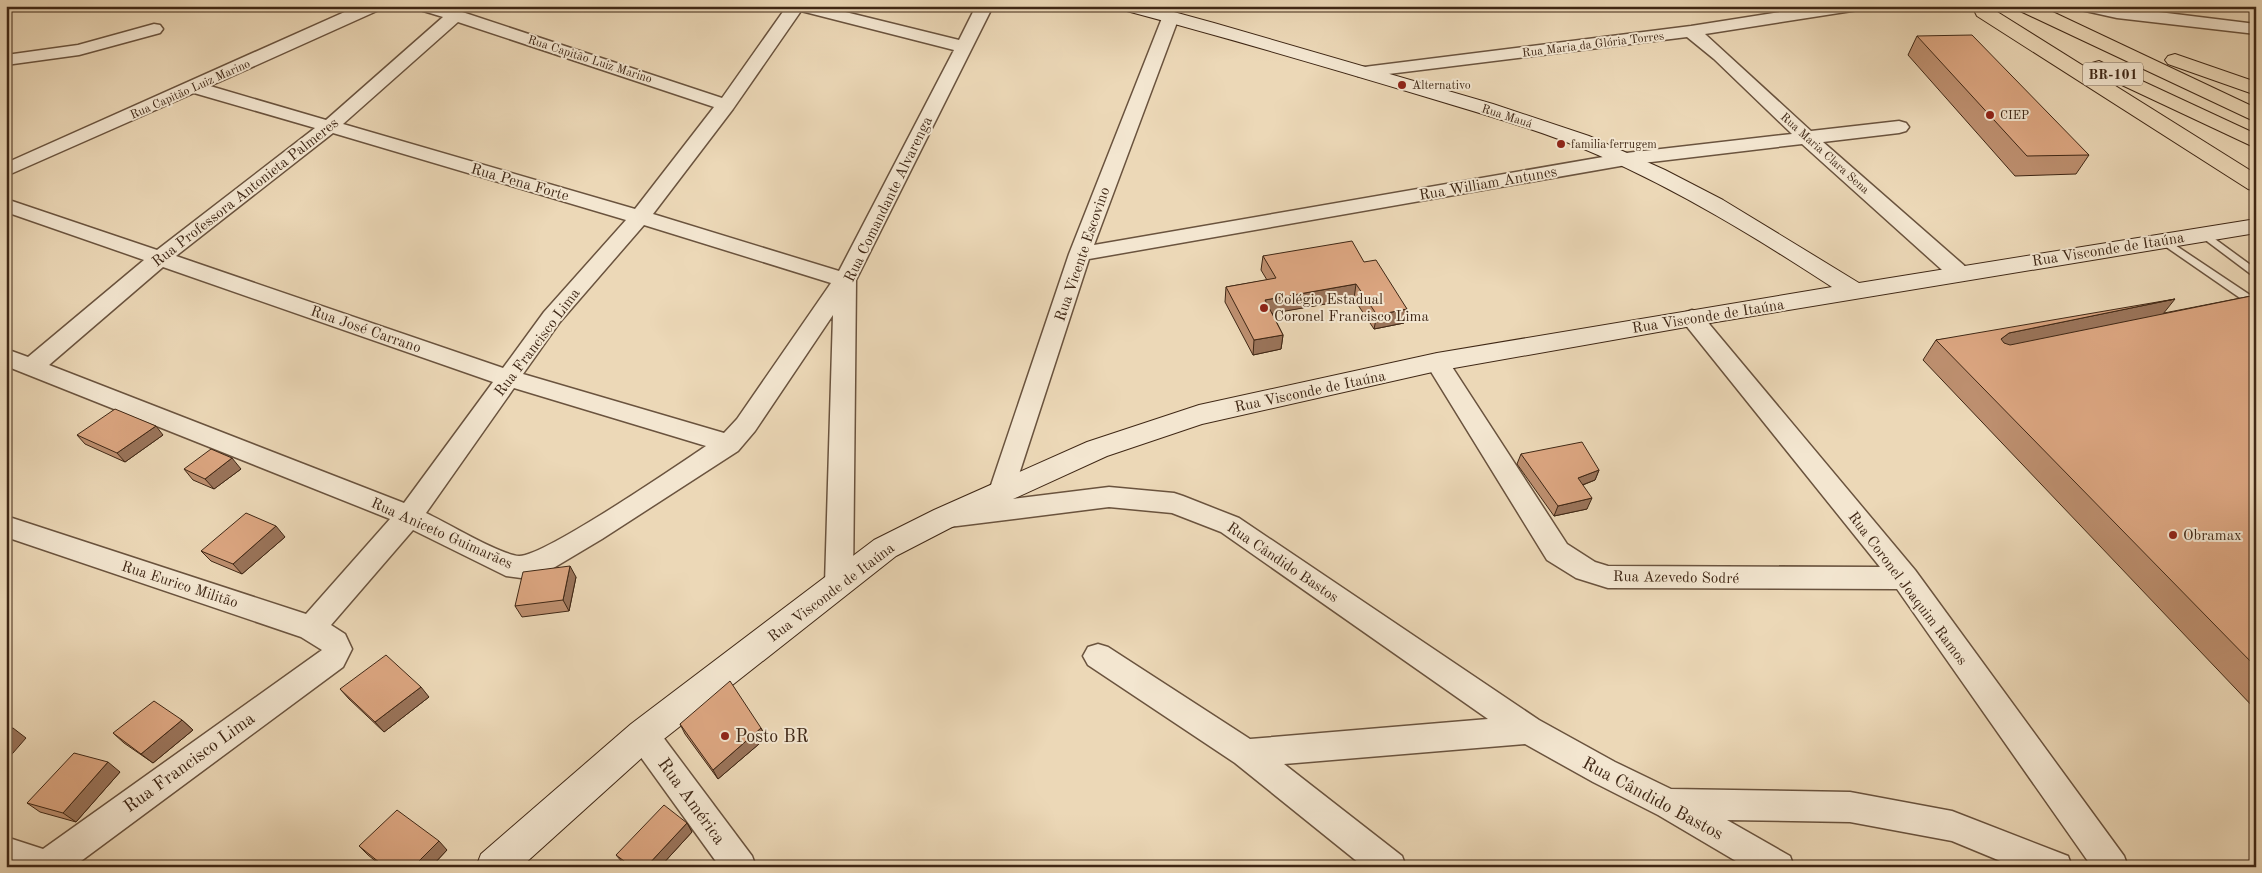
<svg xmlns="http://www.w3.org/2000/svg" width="2262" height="873" viewBox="0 0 2262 873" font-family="'Old Standard TT',serif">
  <rect width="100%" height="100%" fill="#ecd8b7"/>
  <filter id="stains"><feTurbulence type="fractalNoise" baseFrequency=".004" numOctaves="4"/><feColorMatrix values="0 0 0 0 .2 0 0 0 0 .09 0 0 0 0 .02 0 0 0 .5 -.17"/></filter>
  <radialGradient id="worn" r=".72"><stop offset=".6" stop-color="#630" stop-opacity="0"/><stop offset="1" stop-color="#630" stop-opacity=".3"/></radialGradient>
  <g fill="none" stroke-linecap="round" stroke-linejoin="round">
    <defs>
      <g id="lane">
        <path d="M2204 231 2256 269V278L2200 236V232Z"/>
        <path d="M2163 237 2256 299V309L2159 242 2158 240Z"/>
      </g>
      <g id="street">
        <path d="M358 6H381L379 10 210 86 326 120 443 17 420 10 418 6H444L722 98 787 6H821L959 40 976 6H993L856 280 853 584 849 592 839 595 829 592 825 584 833 315 755 431 738 451 602 539 545 573 521 578 506 576 413 530 331 625 345 634 352 649 343 667 73 867H6V837L43 849 322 650 301 637 6 537V516L306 614 390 519 6 366V349L28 357 144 260 6 212V199L157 250 315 128 194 93 6 176V163ZM801 11 954 50 839 271 653 214 733 109ZM458 22 714 107 635 209 343 124ZM333 133 626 220 544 312 503 368 176 256ZM644 225 831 283 737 419 724 433 523 374 560 322ZM163 267 493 382 404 503 49 365ZM514 388 706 446C678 465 543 557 519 556 500 555 446 522 426 513Z"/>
        <path d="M1818 6H1860L1858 10 1852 11 1705 34 1811 131 1899 121 1906 123 1909 127 1906 131 1899 133 1823 142 1967 268 1970 273 1967 278 1959 280 1951 278 1802 144 1626 165 1089 259 1011 499 1109 487 1174 493 1183 496 1239 518 1539 720 1615 762 1671 789 1850 792 1952 811 2068 856 2072 867H2015L1952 841 1850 822 1727 820 1790 856 1794 867H1746L1658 815 1593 782 1525 744 1284 764 1402 856 1406 867H1364L1235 763 1088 665 1083 656 1088 647 1098 644 1108 647 1250 739 1488 719 1221 532 1172 513 1109 507 949 527 940 524 936 517 940 510 993 501 988 494 1069 254 1164 13H1176L1179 17 1094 245 1626 153 1792 134 1714 59 1687 37 1364 77 1358 76 1355 72 1358 68 1364 67 1691 26Z"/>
        <path d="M2079 6H2110L2256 24V34L2117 18 2081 10Z"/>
        <path d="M154 24 160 25 163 29 160 33 79 55 6 65V55L78 45Z"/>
        <path d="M1692 310 1700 313 1915 570 2124 856 2128 867H2092L1897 589 1608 588 1576 578 1547 560 1425 362 1429 356 1437 354 1445 356 1567 544 1595 562 1608 566 1880 567 1684 323 1681 318 1684 313Z"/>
        <path d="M643 721 654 725 752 856 756 867H720L632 745 628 735 632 725Z"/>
      </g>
      <path id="secondary" d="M1121 6H1152L1214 23 1493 104 1589 136 1665 170 1723 200 1859 283 2256 219V233L1692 326 1437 371 1202 424 1107 456 954 526 896 556 655 746 521 867H476L481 854 631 724 874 540 934 510 1087 442 1199 405 1437 353 1832 287C1757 238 1680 191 1598 155 1541 130 1482 114 1423 96 1323 66 1224 37 1123 10Z"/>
      <g id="highway">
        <path d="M1984 6 1991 8 2256 174V191L2248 189 1977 16 1975 12 1977 8Z"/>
        <path d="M2016 6H2040L2256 108V122L2018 10Z"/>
        <path d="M2175 54 2256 82V95L2168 64 2165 60 2168 56Z"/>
        <path d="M2099 61 2256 134V148L2092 71 2089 67 2092 63Z"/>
      </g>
    </defs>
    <use href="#lane" stroke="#6a533e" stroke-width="3"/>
    <use href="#street" stroke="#6a533e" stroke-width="3"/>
    <use href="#secondary" stroke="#3f2715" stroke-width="2"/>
    <use href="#highway" stroke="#3f2715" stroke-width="2"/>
    <use href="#lane" fill="#f3e6d0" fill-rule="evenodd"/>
    <use href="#street" fill="#f3e6d0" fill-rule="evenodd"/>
    <use href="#secondary" fill="#f3e6d0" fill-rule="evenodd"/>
    <use href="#highway" fill="#ecd8b7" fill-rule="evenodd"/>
  </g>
  <g fill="#bd8f6f" stroke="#3f2715">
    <path d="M1917 36 2089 155 2076 174 2015 176 1908 55Z"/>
    <path d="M1263 256 1364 262 1407 309 1404 323 1374 329 1354 299 1272 313 1283 335 1281 349 1253 355 1225 302 1226 287 1267 280 1261 270Z"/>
    <path d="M2256 295V710L1923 360 1936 340 2164 313Z"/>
    <path d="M77 435H163L125 462 85 444Z"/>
    <path d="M1521 454 1599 470 1595 480 1583 485 1587 509 1554 516 1517 464Z"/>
    <path d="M184 469H241L214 489 193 480Z"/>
    <path d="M285 537 242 574 211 561 201 551Z"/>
    <path d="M576 577 569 611 522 617 515 606Z"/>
    <path d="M340 689 429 697 384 732 349 699Z"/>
    <path d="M182 720 193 730 153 763 124 743 113 733Z"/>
    <path d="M680 724 761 728 766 738 718 779 685 734Z"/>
    <path d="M120 772 76 822 40 812 27 803Z"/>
    <path d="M687 823 692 832 660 867H627L623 863 616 855Z"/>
    <path d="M359 846 447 850 431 867H383L368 855Z"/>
  </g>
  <g fill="#9a745a" stroke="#3f2715">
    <path d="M1356 284 1354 299 1263 315 1265 300Z"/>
    <path d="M2175 299 2159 319 1995 353 2001 339 2009 333Z"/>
    <path d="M1407 309 1404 323 1374 329 1377 315Z"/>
    <path d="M1283 335 1281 349 1253 355 1254 340Z"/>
    <path d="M156 426 163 435 125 462 117 453Z"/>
    <path d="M232 458 241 469 214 489 205 479Z"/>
    <path d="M1599 470 1595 480 1574 488 1578 478Z"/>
    <path d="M1592 498 1587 509 1554 516 1558 506Z"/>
    <path d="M276 526 285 537 242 574 233 564Z"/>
    <path d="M570 566 576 577 569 611 563 600Z"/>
    <path d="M421 687 429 697 384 732 375 722Z"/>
    <path d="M182 720 193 730 153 763 141 754Z"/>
    <path d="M13 728 26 738 6 761V736Z"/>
    <path d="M761 728 766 738 718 779 713 770Z"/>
    <path d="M108 762 120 772 76 822 63 813Z"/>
    <path d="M687 823 692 832 660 867H646Z"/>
    <path d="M439 841 447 850 431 867H413Z"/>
  </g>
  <g fill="#dca681" stroke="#3f2715">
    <path d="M1972 35 2089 155 2027 156 1917 36Z"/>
    <path d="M1352 241 1364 262 1376 260 1407 309 1377 315 1356 284 1265 300 1283 335 1254 340 1226 287 1276 278 1263 256Z"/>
    <path d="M2256 295V667L1936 340 2175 299 2009 333 2001 339 2004 343 2010 345Z"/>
    <path d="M115 409 156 426 117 453 77 435Z"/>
    <path d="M1582 442 1599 470 1578 478 1592 498 1558 506 1521 454Z"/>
    <path d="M211 449 232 458 205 479 184 469Z"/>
    <path d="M246 513 276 526 233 564 201 551Z"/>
    <path d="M570 566 563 600 515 606 523 572Z"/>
    <path d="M386 655 421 687 375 722 340 689Z"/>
    <path d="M730 681 761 728 713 770 680 724Z"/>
    <path d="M154 701 182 720 141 754 113 733Z"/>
    <path d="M6 727 13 728 6 736Z"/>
    <path d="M74 753 108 762 63 813 27 803Z"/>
    <path d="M664 805 687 823 646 867H632L616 855Z"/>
    <path d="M397 810 439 841 413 867H385L359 846Z"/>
  </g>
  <g fill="#8f2418" stroke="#f3e6d0" stroke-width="2">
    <circle cx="1402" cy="85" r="5"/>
    <circle cx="1990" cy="115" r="5"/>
    <circle cx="1561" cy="144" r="5"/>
    <circle cx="1264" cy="308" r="5"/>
    <circle cx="2173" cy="535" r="5"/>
    <circle cx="725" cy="736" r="5"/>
  </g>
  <g text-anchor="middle" stroke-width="4" stroke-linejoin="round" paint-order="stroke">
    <g font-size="12" fill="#3f2715" stroke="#f3e6d0">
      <text transform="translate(1593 44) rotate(-7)" y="4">Rua Maria da Glória Torres</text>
      <text transform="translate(590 59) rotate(18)" y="4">Rua Capitão Luiz Marino</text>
      <text transform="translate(190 89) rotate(-24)" y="4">Rua Capitão Luiz Marino</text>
      <text transform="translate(1507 116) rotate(18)" y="4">Rua Mauá</text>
      <text transform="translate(1825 153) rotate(42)" y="4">Rua Maria Clara Sena</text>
    </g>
    <g font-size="12" fill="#3f2715" stroke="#f3e6d0" text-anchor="start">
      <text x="1412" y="89">Alternativo</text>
      <text x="2000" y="119">CIEP</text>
      <text x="1571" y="148">familia ferrugem</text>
    </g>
    <rect fill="#f3e6d0" stroke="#75604d" stroke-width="1" x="2083" y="62.5" width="60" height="23" rx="4"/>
    <g font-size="14" font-weight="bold" fill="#3f2715">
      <text x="2113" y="79">BR-101</text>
    </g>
    <g font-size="15" fill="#3f2715" stroke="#f3e6d0">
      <text transform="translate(520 182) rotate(16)" y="5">Rua Pena Forte</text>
      <text transform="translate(1488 183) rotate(-10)" y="5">Rua William Antunes</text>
      <text transform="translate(245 192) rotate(-38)" y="5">Rua Professora Antonieta Palmeres</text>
      <text transform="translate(888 199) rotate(-64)" y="5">Rua Comandante Alvarenga</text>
      <text transform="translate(2108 249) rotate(-9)" y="5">Rua Visconde de Itaúna</text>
      <text transform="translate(1082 254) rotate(-71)" y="5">Rua Vicente Escovino</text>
      <text transform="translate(1708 316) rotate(-9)" y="5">Rua Visconde de Itaúna</text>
      <text transform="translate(366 329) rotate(19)" y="5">Rua José Carrano</text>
      <text transform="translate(537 342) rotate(-53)" y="5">Rua Francisco Lima</text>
      <text transform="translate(1310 391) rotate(-12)" y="5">Rua Visconde de Itaúna</text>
      <text transform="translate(442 533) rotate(24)" y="5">Rua Aniceto Guimarães</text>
      <text transform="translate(1283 562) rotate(34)" y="5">Rua Cândido Bastos</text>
      <text transform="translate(1676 577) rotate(1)" y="5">Rua Azevedo Sodré</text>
      <text transform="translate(180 584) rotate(18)" y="5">Rua Eurico Militão</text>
      <text transform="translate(1908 588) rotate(53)" y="5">Rua Coronel Joaquim Ramos</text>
      <text transform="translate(831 592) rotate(-37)" y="5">Rua Visconde de Itaúna</text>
    </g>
    <g font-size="15" fill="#3f2715" stroke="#f3e6d0" text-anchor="start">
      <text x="1274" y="304">Colégio Estadual<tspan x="1274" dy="17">Coronel Francisco Lima</tspan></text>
      <text x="2183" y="540">Obramax</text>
    </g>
    <g font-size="18" fill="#3f2715" stroke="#f3e6d0" text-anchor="start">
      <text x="735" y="742">Posto BR</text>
    </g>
    <g font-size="18" fill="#3f2715" stroke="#f3e6d0">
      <text transform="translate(189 762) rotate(-36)" y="6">Rua Francisco Lima</text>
      <text transform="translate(1653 798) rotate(28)" y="6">Rua Cândido Bastos</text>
      <text transform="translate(692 801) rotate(54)" y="6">Rua América</text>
    </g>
  </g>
  <rect width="2262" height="873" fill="none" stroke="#ecd8b7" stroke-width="25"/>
  <rect x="8" y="8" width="2247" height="858" fill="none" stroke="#3f2715" stroke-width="2.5"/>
  <rect x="12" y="12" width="2237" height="848" fill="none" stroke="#3f2715"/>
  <rect width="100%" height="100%" filter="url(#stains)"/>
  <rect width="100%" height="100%" fill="url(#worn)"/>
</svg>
